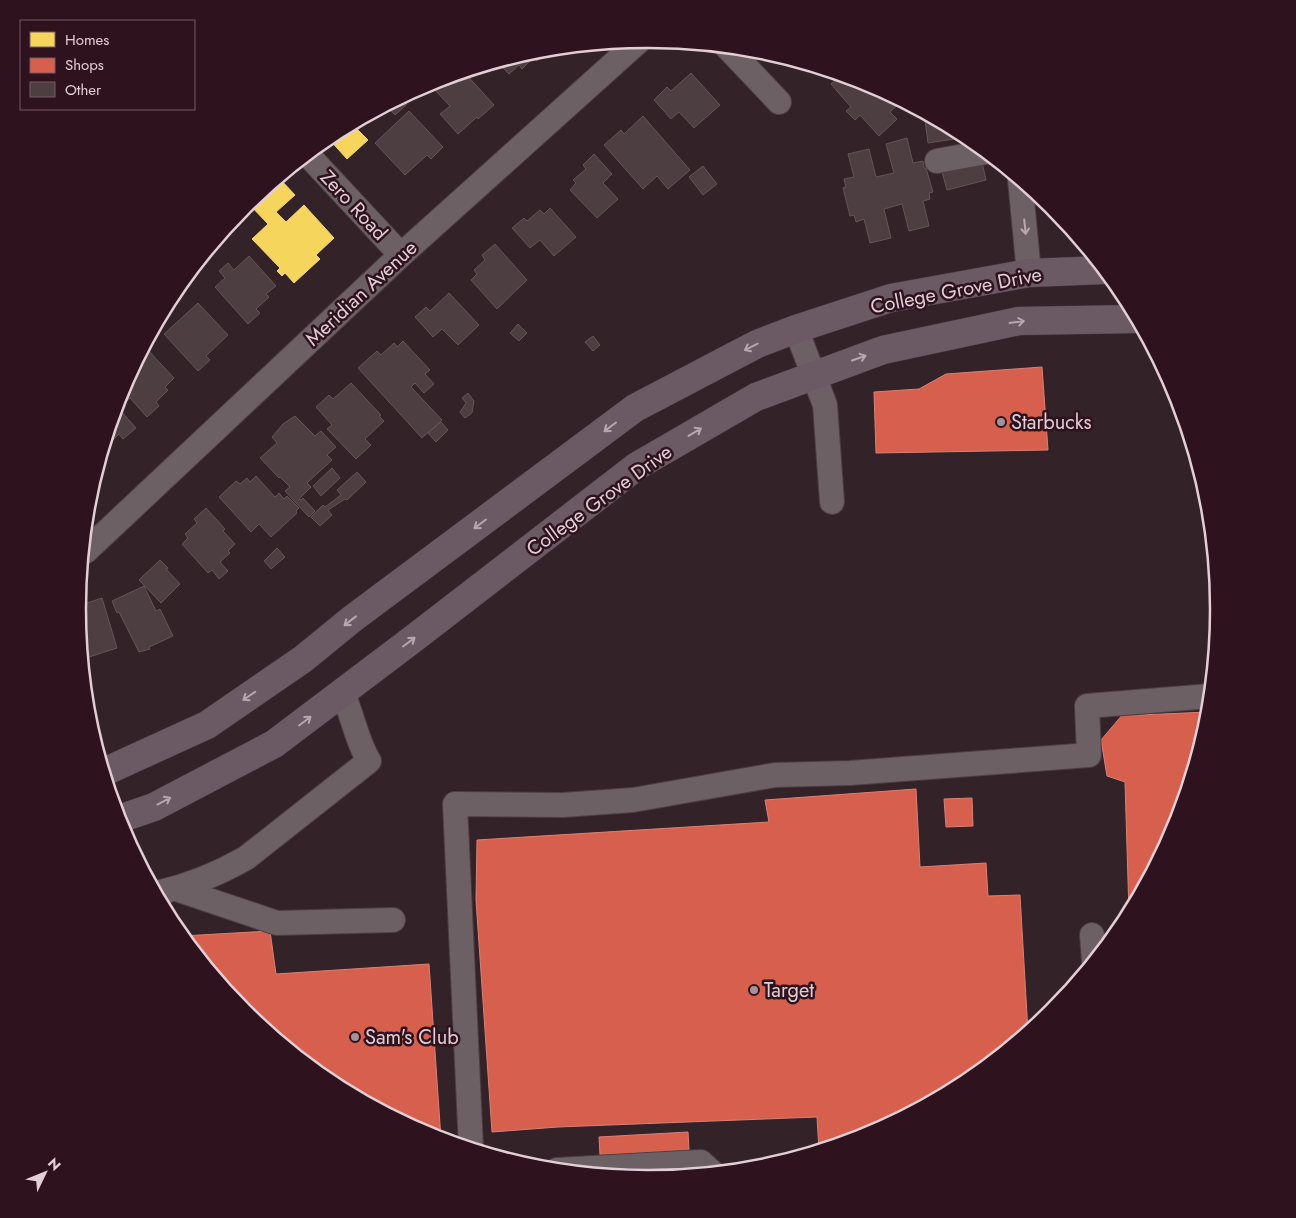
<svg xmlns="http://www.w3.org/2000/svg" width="1296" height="1218" viewBox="0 0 1296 1218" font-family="Jost,sans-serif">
  <rect width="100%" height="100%" fill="#332228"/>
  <g fill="#f6d55c" stroke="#f0d380">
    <path d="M352 124 368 140 347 159 328 138Z"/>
    <path d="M279 178 295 195 276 212 286 222 304 205 334 238 316 255 320 259 294 283 285 273 282 276 277 271 280 268 252 239 268 224 248 203Z"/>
    <path d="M187 276 192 281 178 294 175 291Z"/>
  </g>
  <g fill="#d6604d" stroke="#da8176">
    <path d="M1042 367 1048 450 876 453 874 392 919 389 946 374Z"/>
    <path d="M1129 707 1139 715 1208 712 1207 721 1175 827 1129 913 1125 782 1107 776 1101 740Z"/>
    <path d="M916 789 920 867 986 863 988 896 1020 895 1028 1032 965 1083 866 1136 819 1150 817 1117 558 1127 492 1132 476 900 477 840 769 822 765 800Z"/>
    <path d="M972 798 973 826 946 827 944 799Z"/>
    <path d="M270 931 276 974 429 964 441 1139 430 1136 331 1083 245 1012 182 936Z"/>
    <path d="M688 1132 689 1150 600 1155 599 1137Z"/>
  </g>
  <g fill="#4d3e41" stroke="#645557">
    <path d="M548 49 549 50 537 61 534 57 522 69 519 65 509 74 497 62 537 50Z"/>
    <path d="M464 72 494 105 478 119 477 117 458 134 440 114 450 106 434 89 447 77Z"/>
    <path d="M691 73 720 105 694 128 679 112 671 119 654 100 667 87 671 91Z"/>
    <path d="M841 75 866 82 902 101 890 112 897 119 879 136 860 115 855 120 846 111 851 107 831 84Z"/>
    <path d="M401 98 407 104 395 115 386 105Z"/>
    <path d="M409 111 443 147 431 159 427 155 405 175 375 143Z"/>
    <path d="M643 116 690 170 668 189 657 176 643 189 604 145 621 130 624 134Z"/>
    <path d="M935 119 965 135 967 137 928 143 925 120Z"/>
    <path d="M907 138 913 163 923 161 924 168H926L933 192 929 193 930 199 923 201 929 226 909 231 902 204 884 209 891 238 870 243 864 219 856 222 854 215 850 216 843 188 846 187 844 179 854 177 848 154 869 149 876 177 894 173 886 144Z"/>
    <path d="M594 154 612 174 603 183 618 199 597 218 570 190 576 183 573 180 586 169 583 165Z"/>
    <path d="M981 158 986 180 947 190 941 168Z"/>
    <path d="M703 166 717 184 703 195 689 177Z"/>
    <path d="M550 208 576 237 554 256 540 240 530 248 512 228 524 218 527 221 540 210 544 214Z"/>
    <path d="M495 244 527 280 497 309 471 280 477 274 474 270 485 260 482 255Z"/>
    <path d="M249 256 276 286 266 294 269 297 256 309 260 313 248 324 215 287 225 278 219 271 228 263 234 270Z"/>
    <path d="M449 293 479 325 458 345 442 329 433 337 415 317 426 307 430 311Z"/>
    <path d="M198 303 228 335 206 356 210 360 198 371 164 334Z"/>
    <path d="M518 324 527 333 519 341 510 333Z"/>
    <path d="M593 336 600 345 593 351 585 342Z"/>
    <path d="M403 341 430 370 425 374 434 384 424 393 415 383 411 387 442 420 422 438 358 368 377 351 381 355 394 343 397 347Z"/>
    <path d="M147 349 174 378 165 387 168 390 156 402 159 406 147 417 130 398 123 405 119 400 121 391 140 355Z"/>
    <path d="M351 383 381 415 379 416 384 421 365 439 371 445 356 459 327 429 332 425 316 407 329 395 333 399Z"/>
    <path d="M468 393 474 401 472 413 465 418 460 412 466 403 462 398Z"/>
    <path d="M118 402 122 407 119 409 136 428 123 439 119 434 104 449Z"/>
    <path d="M295 416 315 436 321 431 336 447 327 455 332 460 307 483 311 487 299 499 301 500 303 498 315 511 309 517 285 491 290 487 280 477 279 478 260 458 277 443 272 437 283 424Z"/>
    <path d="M441 422 448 430 436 442 428 433Z"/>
    <path d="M332 468 340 478 321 496 313 486Z"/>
    <path d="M357 472 366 482 347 500 345 499 328 510 332 515 320 526 311 517 323 505 325 507 341 495 337 490Z"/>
    <path d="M256 476 275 497 279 493 284 499 287 496 299 508 296 511 297 513 271 537 259 524 251 532 219 497 236 481 240 484 247 478 250 482Z"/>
    <path d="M206 508 225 529 223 531 235 544 228 551 230 553 220 562 228 571 219 579 212 570 208 573 182 544 188 538 185 534 197 523 194 519Z"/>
    <path d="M277 548 285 557 271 569 264 561Z"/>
    <path d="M160 560 168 568 166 569 180 584 161 603 139 580Z"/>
    <path d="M144 586 156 611 160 609 173 636 149 647 150 649 139 652 119 612 117 613 112 601Z"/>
    <path d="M102 598 117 648 83 659 78 606Z"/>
  </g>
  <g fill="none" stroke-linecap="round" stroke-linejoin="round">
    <defs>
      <g id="minor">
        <path d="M726 46 779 102"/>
        <path d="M307 154 401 255"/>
        <path d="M937 161 986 152"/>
        <path d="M1020 180 1029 273"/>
        <path d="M796 329 825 405 832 502"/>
        <path d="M86 551 401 255 640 40"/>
        <path d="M176 889 277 923 393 920"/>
        <path d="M157 893C188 886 218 874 246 858L369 761C356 740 353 715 342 692"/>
        <path d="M1092 935 1094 961"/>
        <path d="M471 1148 455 804 563 805 633 800 775 775 850 773 1089 755 1087 706 1210 696"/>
        <path d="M557 1170 701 1162 713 1173"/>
      </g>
      <g id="major">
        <path d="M104 772 207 725 303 659 352 619 635 408 757 344 796 329 891 298 1029 273 1104 270"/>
        <path d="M119 819 154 807 274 744 413 639 637 466 756 397 883 350 1019 321 1136 319"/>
      </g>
    </defs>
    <use href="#minor" stroke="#4e3e44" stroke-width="26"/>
    <use href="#major" stroke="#4e3e44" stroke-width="29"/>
    <use href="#minor" stroke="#6d6064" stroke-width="24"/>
    <use href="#major" stroke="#6b5a64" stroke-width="28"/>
  </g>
  <defs><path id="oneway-shaft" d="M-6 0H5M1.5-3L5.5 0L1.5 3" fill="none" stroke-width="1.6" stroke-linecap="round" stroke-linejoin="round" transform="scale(1.25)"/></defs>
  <use stroke="#b9a8ad" href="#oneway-shaft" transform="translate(1025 227) rotate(84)"/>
  <g stroke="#b8a5ad">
    <use href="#oneway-shaft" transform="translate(1017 322) rotate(-8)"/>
    <use href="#oneway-shaft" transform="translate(751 347) rotate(153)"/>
    <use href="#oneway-shaft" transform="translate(859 358) rotate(-19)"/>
    <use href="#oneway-shaft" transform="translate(610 427) rotate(143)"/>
    <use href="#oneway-shaft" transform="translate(695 432) rotate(-31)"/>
    <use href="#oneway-shaft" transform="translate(480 524) rotate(143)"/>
    <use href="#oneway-shaft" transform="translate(350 621) rotate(142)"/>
    <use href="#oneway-shaft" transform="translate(409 642) rotate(-37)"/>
    <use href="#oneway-shaft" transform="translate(249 696) rotate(146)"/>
    <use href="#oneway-shaft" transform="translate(305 721) rotate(-37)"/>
    <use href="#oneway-shaft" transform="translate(164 801) rotate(-28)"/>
  </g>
  <g fill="#a59298" stroke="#2e121e" stroke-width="2">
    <circle cx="1001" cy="422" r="5"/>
    <circle cx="754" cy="990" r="5"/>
    <circle cx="355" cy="1037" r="5"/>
  </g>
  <g text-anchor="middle" stroke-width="5" stroke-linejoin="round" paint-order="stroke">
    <g font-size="20" fill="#e2ced5" stroke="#2e121e">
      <text transform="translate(354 205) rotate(47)" y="7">Zero Road</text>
      <text transform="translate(956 290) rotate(-11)" y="7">College Grove Drive</text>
      <text transform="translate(361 293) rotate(-43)" y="7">Meridian Avenue</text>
      <text transform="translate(599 500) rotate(-36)" y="7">College Grove Drive</text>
    </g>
    <g font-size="20" fill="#e2ced5" stroke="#2e121e" text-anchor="start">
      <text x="1011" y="429">Starbucks</text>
      <text x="764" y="997">Target</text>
      <text x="365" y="1044">Sam's Club</text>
    </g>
  </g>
  <path d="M0 0H1296V1218H0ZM647 48H649A561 561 0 0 1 1210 609V609A561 561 0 0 1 649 1170H647A561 561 0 0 1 86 609V609A561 561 0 0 1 647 48Z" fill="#2e121e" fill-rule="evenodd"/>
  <path fill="none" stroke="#e2ced5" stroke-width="2.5" d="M647 48H649A561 561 0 0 1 1210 609V609A561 561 0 0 1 649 1170H647A561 561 0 0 1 86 609V609A561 561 0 0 1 647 48Z"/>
  <rect x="20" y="20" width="175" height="90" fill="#2e121e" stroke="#765d67"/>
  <rect x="30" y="32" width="25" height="15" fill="#f6d55c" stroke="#765d67"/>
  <text x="65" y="45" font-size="15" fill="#e2ced5">Homes</text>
  <rect x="30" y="58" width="25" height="15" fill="#d6604d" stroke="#765d67"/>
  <text x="65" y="70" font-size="15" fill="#e2ced5">Shops</text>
  <rect x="30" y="82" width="25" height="15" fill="#4d3e41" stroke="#765d67"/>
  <text x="65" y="95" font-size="15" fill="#e2ced5">Other</text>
  <g transform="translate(45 1173) rotate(47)" stroke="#2e121e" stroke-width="4" paint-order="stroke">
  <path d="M0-4L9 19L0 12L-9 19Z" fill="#e2ced5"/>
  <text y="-8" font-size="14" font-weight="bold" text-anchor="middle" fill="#e2ced5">N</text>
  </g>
</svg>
